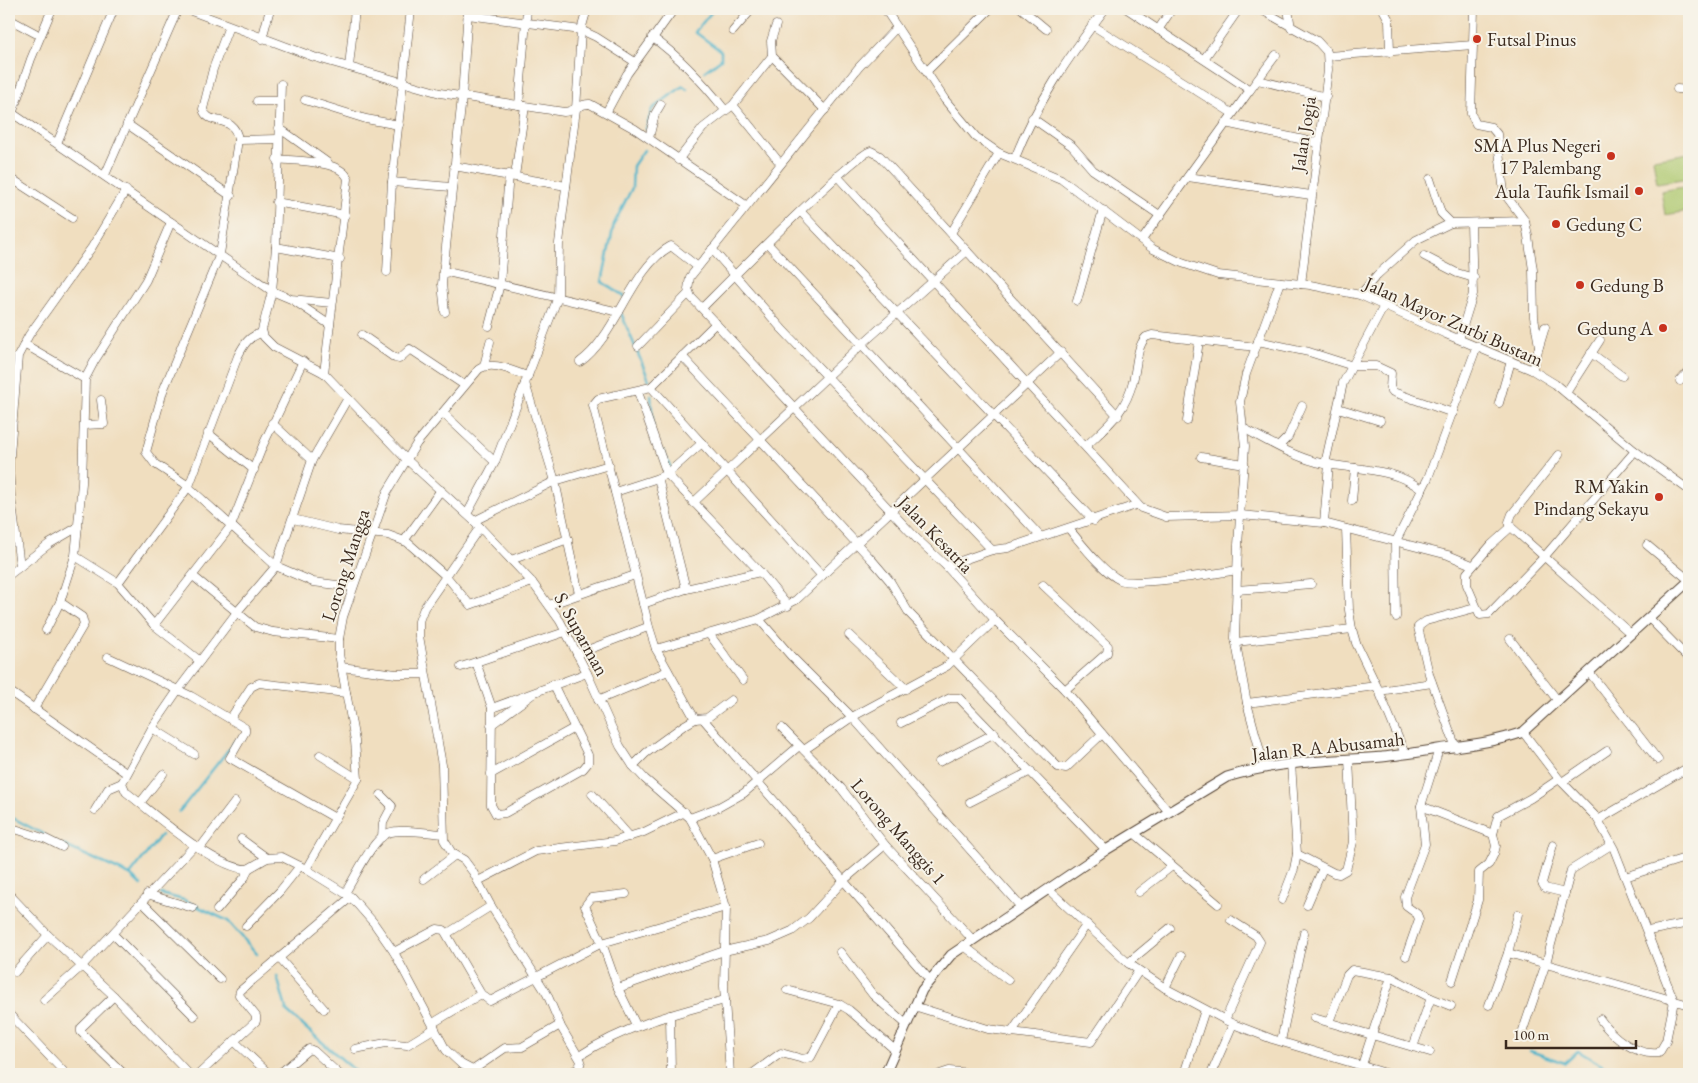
<svg xmlns="http://www.w3.org/2000/svg" width="1698" height="1083" viewBox="0 0 1698 1083" font-family="'EB Garamond',serif">
  <rect width="100%" height="100%" fill="#f7f3e8"/>
  <filter id="ink" filterUnits="userSpaceOnUse"><feTurbulence type="fractalNoise" baseFrequency=".02" numOctaves="2"/><feDisplacementMap in="SourceGraphic" scale="10" xChannelSelector="R" yChannelSelector="G"/><feConvolveMatrix kernelMatrix="1 2 1 2 8 2 1 2 1" color-interpolation-filters="sRGB"/></filter>
  <filter id="wash" filterUnits="userSpaceOnUse"><feTurbulence type="fractalNoise" baseFrequency=".0096" numOctaves="4" result="noise"/><feDisplacementMap in="SourceGraphic" scale="20" xChannelSelector="R" yChannelSelector="G"/><feGaussianBlur stdDeviation="1.12" result="paint"/><feColorMatrix in="noise" values="0 0 0 0 0 0 0 0 0 0 0 0 0 0 0 0 0 1.4 0 .05"/><feComposite in="paint" operator="in"/></filter>
  <g filter="url(#wash)">
    <rect width="100%" height="100%" fill="#f0debf"/>
    <g fill="#adc86e" stroke="#747946">
      <path d="M1689 153V178L1657 183 1653 159Z"/>
      <path d="M1689 186V211L1665 215 1661 191Z"/>
    </g>
    <g fill="none" stroke-linecap="round" stroke-linejoin="round">
      <g stroke="#4cb4ca" stroke-width="2.5">
        <path d="M705 71 721 59V51L695 32 714 9"/>
        <path d="M646 129 652 109 683 86 687 89"/>
        <path d="M623 297 624 296 602 282 614 224 632 188 633 166 644 150"/>
        <path d="M621 313 649 380"/>
        <path d="M651 395 653 426"/>
        <path d="M663 451 671 468"/>
        <path d="M179 812 236 740"/>
        <path d="M9 816 45 835"/>
        <path d="M63 845 130 875 141 885"/>
        <path d="M130 875 161 835"/>
        <path d="M161 894 184 900 228 921 257 954"/>
        <path d="M277 976 287 1012 359 1074"/>
        <path d="M1530 1051 1565 1063 1578 1051 1617 1074"/>
      </g>
    </g>
  </g>
  <g filter="url(#ink)">
    <g fill="none" stroke-linecap="round" stroke-linejoin="round">
      <defs>
        <g id="minor">
          <path d="M186 9 314 57 440 93 564 112C574 112 580 103 590 104L635 129 747 206"/>
          <path d="M885 9 945 100 976 137 999 153 1061 179 1153 249 1182 263 1218 275 1310 285 1360 295 1446 334 1532 370 1555 384 1635 451 1689 490"/>
          <path d="M1022 9 1046 29"/>
          <path d="M1127 9 1250 90 1142 240"/>
          <path d="M1260 9 1317 41 1327 52 1328 70 1301 284"/>
          <path d="M1288 9 1291 28"/>
          <path d="M1383 9 1389 20 1390 52"/>
          <path d="M1474 9 1471 114 1476 124 1491 127 1497 134 1504 193 1525 221 1528 236 1533 270 1534 317 1539 346"/>
          <path d="M468 15 581 30 596 37 635 62"/>
          <path d="M9 19 35 33"/>
          <path d="M776 25 771 41 772 56 825 110"/>
          <path d="M1092 25 1232 113"/>
          <path d="M229 26 213 69 203 109C207 127 235 113 238 140L220 254 163 391 146 452 155 464 184 483 276 566 313 582 353 587"/>
          <path d="M897 27 859 67 690 277 688 289 691 297 916 538 946 566 995 620 1065 690 1169 812"/>
          <path d="M1158 30 1172 9"/>
          <path d="M733 31 752 9"/>
          <path d="M652 37C681 58 703 82 725 110"/>
          <path d="M262 39 270 9"/>
          <path d="M1328 56 1473 45"/>
          <path d="M1204 59 1239 9"/>
          <path d="M349 67 355 9"/>
          <path d="M927 71 990 9"/>
          <path d="M1258 80 1326 97"/>
          <path d="M281 84 276 247 272 291 262 330 264 337 274 347 324 373 406 459 474 521 532 582 560 621 587 673 620 746 633 766 645 779 690 818 712 859 726 907 724 986 730 1074"/>
          <path d="M1677 89 1689 90"/>
          <path d="M1250 90 1276 55"/>
          <path d="M305 100 366 119 399 125"/>
          <path d="M257 101H280"/>
          <path d="M519 105 527 9"/>
          <path d="M733 105 780 163"/>
          <path d="M9 111 272 291 291 299 332 303"/>
          <path d="M607 111 627 74 674 9"/>
          <path d="M12 114 31 59 52 9"/>
          <path d="M1032 118 1072 146 1093 170 1161 216"/>
          <path d="M1225 123 1318 143"/>
          <path d="M127 124 231 196"/>
          <path d="M279 128 328 163"/>
          <path d="M649 138 655 114 661 104"/>
          <path d="M238 140 278 139"/>
          <path d="M57 143 114 9"/>
          <path d="M1015 158C1036 104 1070 55 1105 9"/>
          <path d="M277 159C294 161 342 160 348 179L324 373"/>
          <path d="M678 160 703 128 733 105 772 56"/>
          <path d="M454 166 566 186"/>
          <path d="M105 175 178 9"/>
          <path d="M515 176 525 106"/>
          <path d="M837 176 1141 508 1166 517 1241 515 1324 523 1448 555 1472 565"/>
          <path d="M9 177 72 218"/>
          <path d="M1188 177 1311 195"/>
          <path d="M1430 179 1441 213 1451 223 1525 221"/>
          <path d="M392 182 451 187"/>
          <path d="M276 202 345 215"/>
          <path d="M801 212 1094 521"/>
          <path d="M951 233 999 153"/>
          <path d="M768 244 1040 536"/>
          <path d="M276 247 340 259"/>
          <path d="M712 249 782 329 992 550"/>
          <path d="M1424 256 1457 273 1474 278"/>
          <path d="M443 271 619 312"/>
          <path d="M387 272 392 182 411 9"/>
          <path d="M1360 295 1377 275 1416 240 1451 223"/>
          <path d="M293 300 330 325"/>
          <path d="M1077 301 1103 210"/>
          <path d="M702 308C724 286 854 154 871 151L880 156 1118 416"/>
          <path d="M445 312 442 284 462 97 468 9"/>
          <path d="M489 326 500 284 509 174"/>
          <path d="M362 335 395 358 399 359 410 349 464 385"/>
          <path d="M1459 339 1473 294 1471 223"/>
          <path d="M1258 341 1309 352 1353 366H1376L1391 373 1390 388 1393 392 1453 413"/>
          <path d="M24 344 85 379"/>
          <path d="M638 346 689 293"/>
          <path d="M1591 353 1622 376"/>
          <path d="M682 356 872 560 890 581 909 613 1058 767 1066 768 1102 734"/>
          <path d="M580 362C617 336 631 268 671 246L698 267"/>
          <path d="M484 366 490 342"/>
          <path d="M1532 370 1545 327"/>
          <path d="M1680 381 1689 371"/>
          <path d="M525 383 555 481 579 594"/>
          <path d="M651 387 822 576"/>
          <path d="M638 392 667 474 658 478 686 589"/>
          <path d="M1566 393 1600 340"/>
          <path d="M348 398 312 460 276 566 237 612 178 690 152 728 122 783 126 792C153 813 216 870 248 869L267 858 282 857 306 869 351 897 373 922 394 952 446 1050 461 1064 480 1074"/>
          <path d="M1499 403 1511 361"/>
          <path d="M1338 408 1380 421"/>
          <path d="M443 413 495 462"/>
          <path d="M1187 421 1199 341"/>
          <path d="M272 423 312 460"/>
          <path d="M85 425 104 424 101 400"/>
          <path d="M1243 428C1266 440 1290 455 1316 462 1350 470 1393 466 1422 490"/>
          <path d="M208 433 254 470"/>
          <path d="M702 443 667 474 760 572 788 606"/>
          <path d="M1086 446C1108 425 1125 413 1133 381 1137 368 1136 347 1146 337L1152 335 1256 347"/>
          <path d="M1279 446 1288 437 1302 406"/>
          <path d="M1201 457 1244 464"/>
          <path d="M1325 464 1343 383 1384 306"/>
          <path d="M615 492 658 478"/>
          <path d="M1352 501 1355 468"/>
          <path d="M693 503 861 345 967 251"/>
          <path d="M467 514 495 462 558 297 559 243 576 109 581 30 587 9"/>
          <path d="M293 519 338 530 388 535 407 542 447 577 470 605 532 582"/>
          <path d="M474 521 555 481 609 465"/>
          <path d="M1324 523 1329 464"/>
          <path d="M480 527 424 608 419 621V636L442 765 444 840 452 853 464 860 473 872 491 906 547 994 561 1027 581 1061 579 1068 568 1074"/>
          <path d="M1511 527 1491 545 1467 573V585L1480 615 1489 614 1545 556 1635 451"/>
          <path d="M1511 527 1631 634"/>
          <path d="M1511 527 1509 522 1512 514 1559 455"/>
          <path d="M1069 529C1081 543 1103 572 1120 580 1136 587 1216 573 1238 570"/>
          <path d="M1346 529 1349 610 1352 629 1356 643 1379 691 1405 754"/>
          <path d="M404 541 441 490"/>
          <path d="M1647 545 1689 580"/>
          <path d="M75 556 118 583 154 625 200 661"/>
          <path d="M511 560 568 539"/>
          <path d="M20 566 11 497 9 467 18 356 29 335 92 247 126 190"/>
          <path d="M946 566 992 550 1008 548 1136 505"/>
          <path d="M9 575 49 544 78 527"/>
          <path d="M193 576 255 627 273 632 339 639"/>
          <path d="M118 583 189 486 238 356C244 344 249 336 262 333"/>
          <path d="M1043 585 1108 646 1107 653 1065 690"/>
          <path d="M1237 590 1311 584"/>
          <path d="M643 604 686 589 760 572"/>
          <path d="M549 605 635 575"/>
          <path d="M1396 617 1395 543 1428 478 1477 346"/>
          <path d="M1649 618 1689 659"/>
          <path d="M759 619 791 656 852 717 1021 907"/>
          <path d="M154 625 231 526 263 445 303 361"/>
          <path d="M46 630 60 602 75 556 82 483 85 379 95 360 146 280 171 222"/>
          <path d="M709 634 743 680"/>
          <path d="M849 635 906 689"/>
          <path d="M1510 639 1558 701"/>
          <path d="M1236 642 1352 629"/>
          <path d="M656 649 759 619 796 600 1061 352"/>
          <path d="M577 654 645 628"/>
          <path d="M108 657 191 696 245 728V732L230 758 335 818"/>
          <path d="M476 662 492 708 491 805 496 814 505 813 583 769 588 763V755L553 684"/>
          <path d="M341 667 396 674H425"/>
          <path d="M461 667 565 632"/>
          <path d="M1589 672 1658 760"/>
          <path d="M9 691 126 773"/>
          <path d="M1379 691 1432 683"/>
          <path d="M598 700 668 671"/>
          <path d="M1247 703 1376 686"/>
          <path d="M492 708 587 673"/>
          <path d="M34 709 84 624 82 617 60 602"/>
          <path d="M230 719 251 687 259 683 346 693"/>
          <path d="M695 719 656 649 649 627 593 405 598 399 651 387 716 323"/>
          <path d="M704 720 929 979"/>
          <path d="M901 723 950 698H959L1106 850"/>
          <path d="M491 725 533 694"/>
          <path d="M152 728 194 754"/>
          <path d="M782 728 841 788 885 845 972 939"/>
          <path d="M1523 732 1559 779 1597 818 1614 849 1674 1001 1666 1041 1659 1053C1636 1056 1612 1037 1600 1019"/>
          <path d="M1456 748 1429 674 1418 627 1426 621 1475 608"/>
          <path d="M804 750 852 717 947 666 995 620"/>
          <path d="M320 755 358 779"/>
          <path d="M939 762 995 733"/>
          <path d="M633 766 646 753 683 726 695 719 707 718 731 700"/>
          <path d="M1264 766 1247 703 1235 638 1238 545 1245 446 1240 402 1246 374 1280 282"/>
          <path d="M491 774 574 728"/>
          <path d="M1562 782 1607 751"/>
          <path d="M592 794 630 837"/>
          <path d="M381 795 392 806 383 823 382 837"/>
          <path d="M970 802 1031 771"/>
          <path d="M140 803 163 774"/>
          <path d="M1421 806 1493 834 1498 816 1531 798 1559 779"/>
          <path d="M95 810 108 789 122 783"/>
          <path d="M690 818 719 807 744 793 799 746"/>
          <path d="M1598 820 1689 767"/>
          <path d="M9 827 46 839 62 847"/>
          <path d="M1134 833 1218 904"/>
          <path d="M241 839 267 858"/>
          <path d="M1553 845 1542 883 1545 888 1565 893"/>
          <path d="M200 848 235 802"/>
          <path d="M1297 854 1334 873 1339 874 1346 870 1353 842 1349 759"/>
          <path d="M712 859 758 843"/>
          <path d="M306 869 358 779 355 741 339 654V639L343 617 387 492 417 443 479 369C493 360 514 372 528 376"/>
          <path d="M1625 877 1685 858"/>
          <path d="M424 879 455 855"/>
          <path d="M478 881 536 851 615 841 644 832 685 812"/>
          <path d="M1049 890 1128 963 1165 988 1233 1024 1272 1039 1389 1074"/>
          <path d="M1139 892 1172 866"/>
          <path d="M345 893C355 878 372 839 388 833 401 828 429 833 443 834"/>
          <path d="M9 894 48 935 114 996 189 1074"/>
          <path d="M147 894 193 908"/>
          <path d="M626 894 591 898 585 906 602 943 618 988 636 1025"/>
          <path d="M1282 900 1294 869 1297 854 1291 763"/>
          <path d="M142 902 220 979"/>
          <path d="M1307 905 1323 868"/>
          <path d="M217 910 245 877 248 869"/>
          <path d="M246 926 280 891 300 866"/>
          <path d="M1648 931 1689 923"/>
          <path d="M448 933 491 906"/>
          <path d="M113 934 194 1016"/>
          <path d="M963 945 1008 980"/>
          <path d="M394 952 437 929 444 930 481 994 490 1001 602 943 726 907"/>
          <path d="M840 952 873 995 906 1024"/>
          <path d="M1508 953 1689 1005"/>
          <path d="M1406 956 1419 919 1417 914 1406 906 1405 897 1425 844 1421 806 1439 749"/>
          <path d="M280 959 324 1009"/>
          <path d="M1128 963 1170 928"/>
          <path d="M15 972 48 935"/>
          <path d="M1452 981 1478 900 1479 872 1489 864 1494 854 1496 846 1493 834"/>
          <path d="M618 988 724 951 769 941 792 931 809 918 844 880 885 845"/>
          <path d="M1165 988 1181 956"/>
          <path d="M787 990 839 1004 849 1010 895 1050"/>
          <path d="M114 996 81 1028V1032L124 1074"/>
          <path d="M1431 998 1451 1006"/>
          <path d="M44 1000 82 966 195 845"/>
          <path d="M1489 1005 1508 953 1518 914"/>
          <path d="M914 1006 988 1029 1091 1042 1138 972"/>
          <path d="M9 1014 66 1074"/>
          <path d="M670 1015 671 1073"/>
          <path d="M1314 1018 1430 1052"/>
          <path d="M1225 1020 1260 942 1256 936 1231 920"/>
          <path d="M1329 1022 1347 975 1352 970 1391 977 1431 998 1413 1047"/>
          <path d="M433 1023 481 994"/>
          <path d="M1011 1033 1087 924"/>
          <path d="M1521 1036 1546 963 1571 870 1611 845"/>
          <path d="M234 1041 269 1074"/>
          <path d="M1281 1041 1304 933"/>
          <path d="M355 1049 386 1043 407 1045 435 1028"/>
          <path d="M579 1056C625 1026 672 1014 725 1000"/>
          <path d="M1362 1065 1391 977"/>
          <path d="M473 1070 505 1048 522 1047 560 1025"/>
          <path d="M199 1074 256 1021V1016L239 995 240 991 351 897"/>
          <path d="M279 1074 309 1049 314 1051 339 1074"/>
          <path d="M752 1074 781 1053 803 1059 811 1057 839 1004"/>
          <path d="M940 1074 949 1071 982 1074"/>
          <path d="M1184 1074 1205 1010"/>
          <path d="M1211 1074 1233 1024"/>
        </g>
        <path id="tertiary" d="M885 1074 922 990 951 955 1106 850 1227 777C1278 761 1329 761 1382 757 1401 755 1419 752 1438 749 1467 745 1496 742 1523 732L1689 581"/>
      </defs>
      <use href="#minor" stroke="#564536" stroke-width="9"/>
      <use href="#tertiary" stroke="#564536" stroke-width="11"/>
      <use href="#minor" stroke="#fff" stroke-width="8"/>
      <use href="#tertiary" stroke="#fff" stroke-width="9"/>
    </g>
  </g>
  <g fill="#c8321e" stroke="#f7f3e8" stroke-width="2">
    <circle cx="1477" cy="39" r="5"/>
    <circle cx="1611" cy="156" r="5"/>
    <circle cx="1639" cy="191" r="5"/>
    <circle cx="1556" cy="224" r="5"/>
    <circle cx="1580" cy="285" r="5"/>
    <circle cx="1663" cy="328" r="5"/>
    <circle cx="1659" cy="497" r="5"/>
  </g>
  <g text-anchor="middle" stroke-width="4" stroke-linejoin="round" paint-order="stroke">
    <g font-size="19" fill="#3b2a1e" stroke="#f7f3e8" text-anchor="end">
      <text x="1487" y="46" text-anchor="start">Futsal Pinus</text>
      <text x="1601" y="152">SMA Plus Negeri<tspan x="1601" dy="22">17 Palembang</tspan></text>
      <text x="1629" y="198">Aula Taufik Ismail</text>
      <text x="1566" y="231" text-anchor="start">Gedung C</text>
      <text x="1590" y="292" text-anchor="start">Gedung B</text>
      <text x="1653" y="335">Gedung A</text>
      <text x="1649" y="493">RM Yakin<tspan x="1649" dy="22">Pindang Sekayu</tspan></text>
    </g>
    <g font-size="19" fill="#3b2a1e" stroke="#f7f3e8">
      <text transform="translate(1303 134) rotate(-81)" y="7">Jalan Jogja</text>
      <text transform="translate(1454 321) rotate(24)" y="7">Jalan Mayor Zurbi Bustam</text>
      <text transform="translate(936 534) rotate(46)" y="7">Jalan Kesatria</text>
      <text transform="translate(345 565) rotate(-72)" y="7">Lorong Mangga</text>
      <text transform="translate(582 634) rotate(61)" y="7">S. Suparman</text>
      <text transform="translate(1328 746) rotate(-6)" y="7">Jalan R A Abusamah</text>
      <text transform="translate(899 831) rotate(49)" y="7">Lorong Manggis 1</text>
    </g>
  </g>
  <rect width="1698" height="1083" fill="none" stroke="#f7f3e8" stroke-width="30"/>
  <path d="M1506 1040v8h130v-8" fill="none" stroke="#3b2a1e" stroke-width="2.5"/>
  <text x="1513" y="1040" font-size="15" fill="#3b2a1e" stroke="#f7f3e8" stroke-width="4" paint-order="stroke">100 m</text>
</svg>
